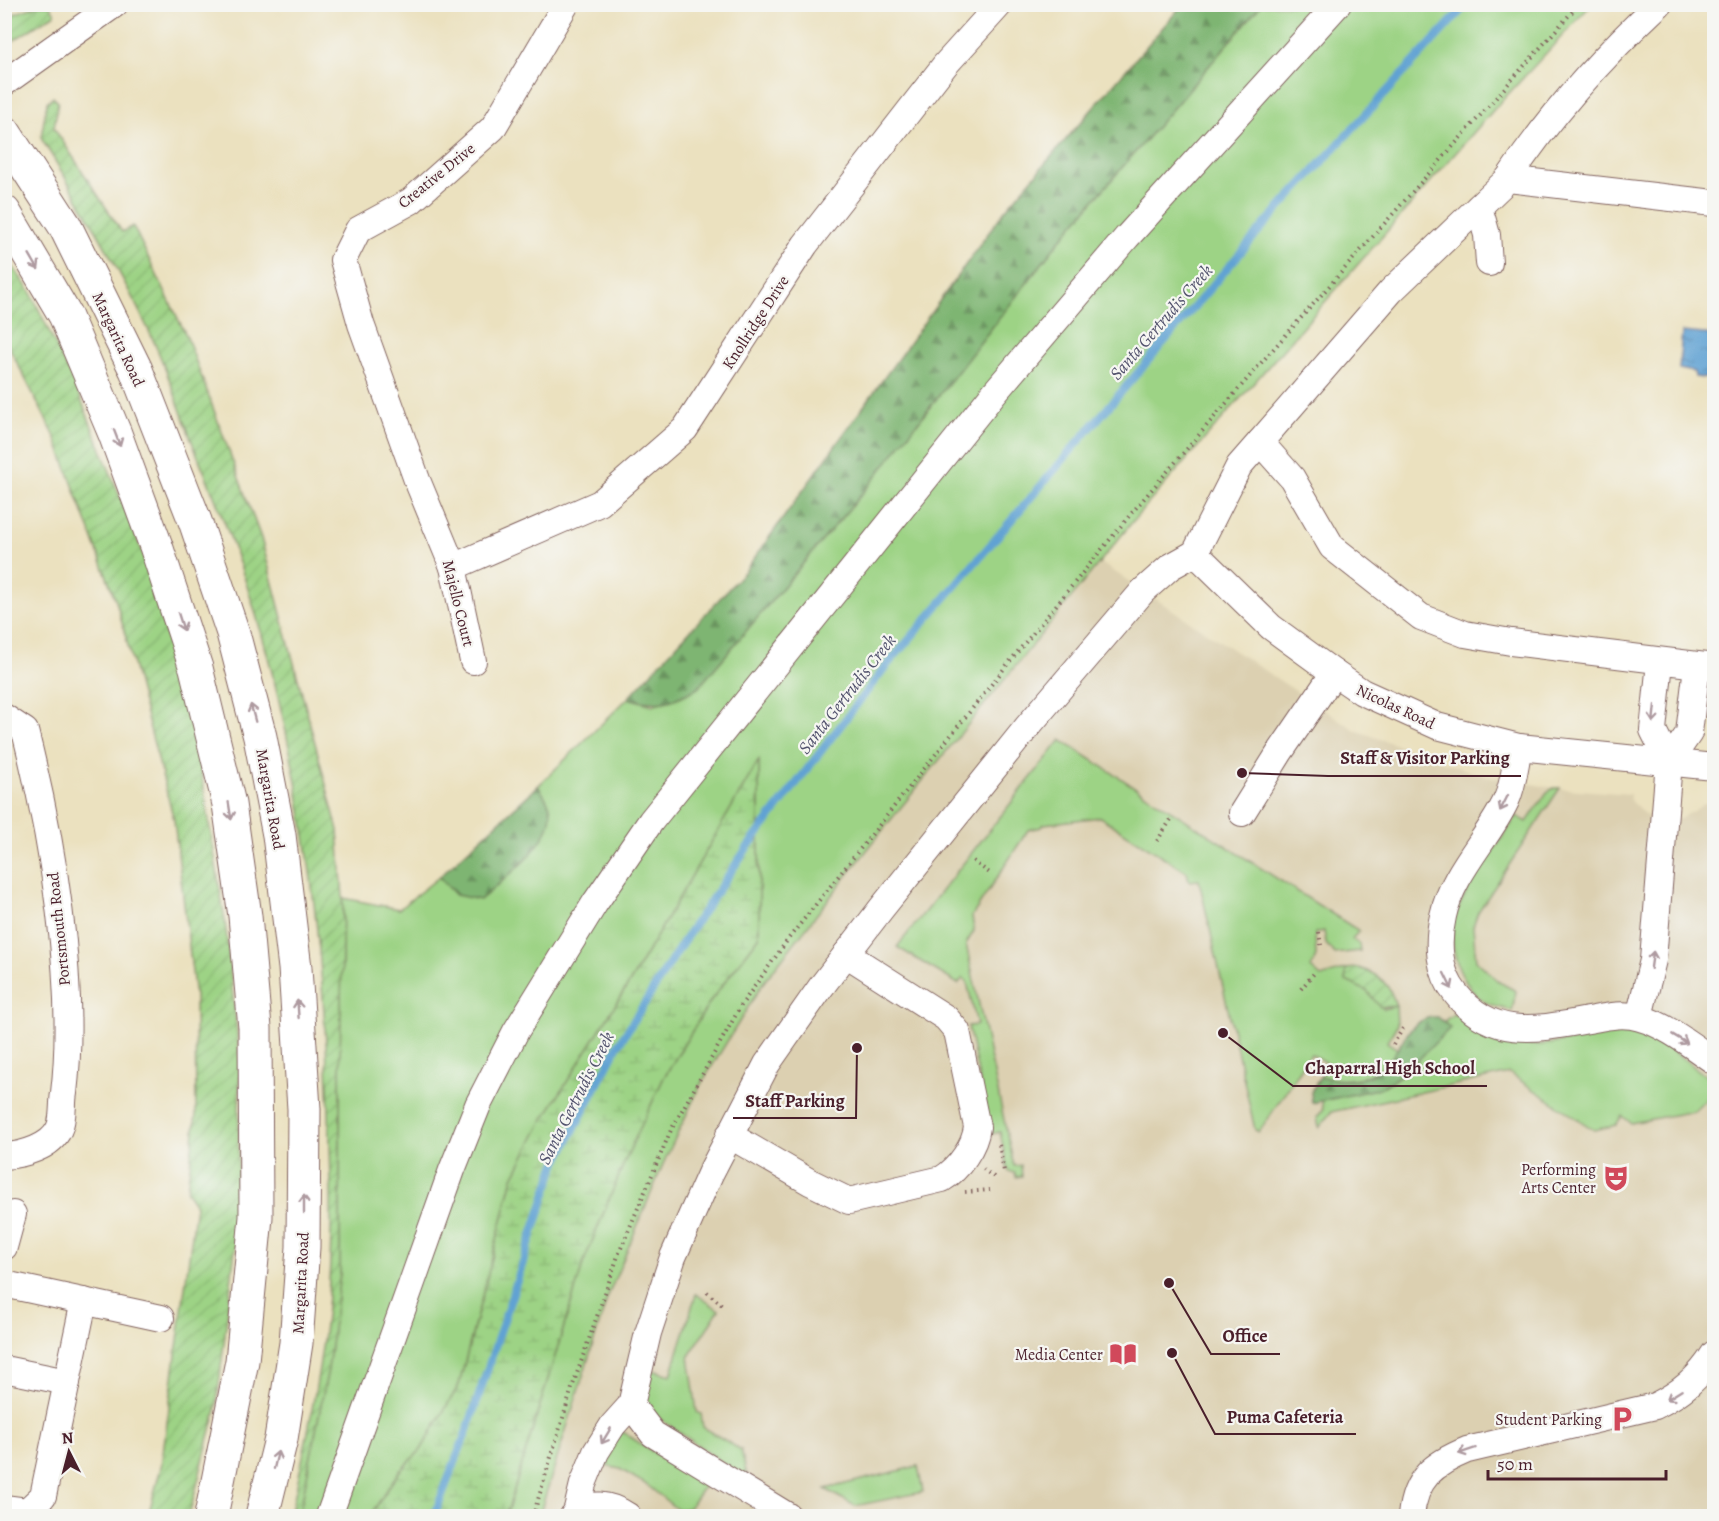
<svg xmlns="http://www.w3.org/2000/svg" width="1719" height="1521" viewBox="0 0 1719 1521" font-family="Alegreya,serif">
  <defs>
    <pattern id="forest-firs" width="22" height="20" patternUnits="userSpaceOnUse" patternTransform="scale(1.5)"><rect width="22" height="20" fill="#7eb572"/><path d="M5 1l3.5 6h-7zM16 11l3.5 6h-7z" fill="#69935e"/></pattern>
    <pattern id="wetland-marsh" width="20" height="14" patternUnits="userSpaceOnUse" patternTransform="scale(1.5)"><rect width="20" height="14" fill="#9dd385"/><path d="M1 5h8M5 5V1M11 12h8M15 12V8" fill="none" stroke="#89b573"/></pattern>
    <pattern id="garden-furrows" width="10" height="10" patternUnits="userSpaceOnUse" patternTransform="scale(1.5)"><rect width="10" height="10" fill="#9dd385"/><path d="M-1 1l2-2M0 10L10 0M9 11l2-2" fill="none" stroke="#89b573"/></pattern>
    <pattern id="water-ripples" width="26" height="14" patternUnits="userSpaceOnUse" patternTransform="scale(1.5)"><rect width="26" height="14" fill="#60a2d3"/><path d="M2 4q2-2 4 0t4 0M15 11q2-2 4 0t4 0" fill="none" stroke="#5183ab"/></pattern>
  </defs>
  <rect width="100%" height="100%" fill="#f6f6f2"/>
  <filter id="ink" filterUnits="userSpaceOnUse"><feTurbulence type="fractalNoise" baseFrequency=".0167" numOctaves="2"/><feDisplacementMap in="SourceGraphic" scale="12" xChannelSelector="R" yChannelSelector="G"/><feConvolveMatrix kernelMatrix="1 2 1 2 8 2 1 2 1" color-interpolation-filters="sRGB"/></filter>
  <filter id="wash" filterUnits="userSpaceOnUse"><feTurbulence type="fractalNoise" baseFrequency=".008" numOctaves="4" result="noise"/><feDisplacementMap in="SourceGraphic" scale="24" xChannelSelector="R" yChannelSelector="G"/><feGaussianBlur stdDeviation="1.35" result="paint"/><feColorMatrix in="noise" values="0 0 0 0 0 0 0 0 0 0 0 0 0 0 0 0 0 1.4 0 .05"/><feComposite in="paint" operator="in"/></filter>
  <g filter="url(#wash)">
    <rect width="100%" height="100%" fill="#ebe1bf"/>
    <path fill="#dcd0b1" d="M1101 563 1355 730 1477 774 1554 788 1630 794V799L1645 815 1680 819 1706 803 1714 804V1516H539L608 1296 664 1162 701 1084 763 983 889 822Z"/>
    <g fill="#9dd385" stroke="#747958" stroke-width="1.5">
      <path d="M1261 5H1591L1497 106 1138 515 889 822 763 983 701 1084 664 1162 608 1296 539 1516H506L584 1261 626 1158 664 1077 711 1000 759 937V761L633 977 543 1120 513 1178 459 1385 421 1450 398 1473 370 1516H299L328 1369 340 1273V1058L343 898 399 909 439 877 456 895 550 807 538 786 628 698 653 705 698 688 870 484 1061 239Z"/>
      <path d="M1061 740 1359 931 1352 939 1359 944 1360 951 1335 954 1326 944 1324 931 1315 933 1316 956 1311 968 1321 977 1346 969 1347 981 1367 991 1384 1009 1396 1006 1397 1025 1387 1042 1399 1050C1379 1077 1353 1084 1320 1077L1328 1064 1311 1054 1259 1132 1255 1130 1199 880 1189 881 1187 872 1100 817 1044 824 1042 827 1028 830 972 916 974 931 966 944 1014 1166 1021 1165 1022 1176 1016 1177 1015 1173 1008 1171 1000 1132 991 1134 968 1026 977 1025 967 982 963 978 958 984 897 947Z"/>
      <path d="M1554 788H1560L1478 912 1473 926 1476 960 1499 982 1516 991 1512 1011C1503 1008 1490 1006 1482 1000 1458 981 1444 938 1458 909 1473 876 1497 846 1517 816L1527 822 1547 792Z"/>
      <path d="M1454 1014C1499 1049 1527 1050 1582 1038 1601 1033 1621 1030 1641 1036 1667 1043 1692 1066 1714 1082V1092L1694 1111 1631 1123 1622 1116 1616 1125 1594 1130 1509 1073 1331 1112 1319 1128 1317 1117 1323 1110 1322 1101 1381 1088 1407 1071 1449 1028 1444 1021Z"/>
      <path d="M696 1294 719 1310 689 1356 697 1412 701 1414 703 1427 741 1450 748 1480 656 1416C642 1397 646 1392 652 1370L671 1375Z"/>
      <path d="M621 1431 705 1485 689 1508 678 1510 647 1485 620 1469 597 1464Z"/>
      <path d="M918 1466 923 1492 855 1506 825 1489Z"/>
    </g>
    <g fill="url(#forest-firs)" stroke="#646a4e" stroke-width="1.5">
      <path d="M1183 4 1261 5 1061 239 870 484 698 688C669 703 661 707 628 698L745 571 1005 210Z"/>
      <path d="M538 786C542 792 548 800 550 807 558 840 503 880 480 900L456 895 439 877Z"/>
      <path d="M1432 1017H1438L1450 1028 1407 1071 1381 1088 1312 1103 1311 1092 1320 1077C1405 1096 1390 1024 1432 1017Z"/>
    </g>
    <path fill="url(#wetland-marsh)" stroke="#747958" stroke-width="1.5" d="M759 760V937L711 1000 664 1077 626 1158 584 1261 506 1516H370L398 1473 421 1450 459 1385 513 1178 543 1120 633 977Z"/>
    <g fill="url(#garden-furrows)" stroke="#747958" stroke-width="1.5">
      <path d="M39 5H50L55 14 11 42 5 41V17Z"/>
      <path d="M53 97 58 102 54 128 122 232 133 226 187 337 261 538 338 830 343 898 340 1058V1273L328 1369 299 1516H290C305 1451 318 1384 326 1317 334 1241 331 1164 328 1087 321 905 296 720 234 548 222 514 208 481 194 447 179 408 166 365 147 327 115 261 79 199 41 138L47 102Z"/>
      <path d="M4 253 31 293 78 392 143 554 197 746 225 921 240 1061 237 1232 216 1410 189 1516H148L161 1467 196 1205 187 1192 196 1114 195 997 174 820 117 604 55 437 5 339Z"/>
      <path d="M1358 968C1380 974 1390 984 1396 1006L1380 1007 1367 991 1346 981V969Z"/>
    </g>
    <path fill="url(#water-ripples)" stroke="#55607f" stroke-width="1.5" d="M1682 332 1714 335V379L1695 377 1694 372 1679 369Z"/>
    <g fill="none" stroke-linecap="round" stroke-linejoin="round">
      <path stroke="#60a2d3" stroke-width="8" d="M434 1516 469 1425 555 1166 617 1047 692 928 747 848 883 670 1266 223 1467 4"/>
    </g>
  </g>
  <g filter="url(#ink)">
    <g fill="none" stroke-linecap="round" stroke-linejoin="round">
      <defs>
        <g id="minor">
          <path d="M4 83 115 4"/>
          <path d="M1508 179C1551 114 1602 57 1659 4"/>
          <path d="M1714 203 1508 179 1391 291 1260 442 1292 478 1332 547 1421 617 1465 634 1511 642 1714 667"/>
          <path d="M1479 207 1487 235 1489 263"/>
          <path d="M1195 553 1271 627 1334 673 1362 692 1437 726 1519 747 1714 767"/>
          <path d="M453 567 600 503 685 429 805 245 945 65 1000 4"/>
          <path d="M473 661 453 567 417 480 361 324 343 260 358 230 411 201 493 128 566 4"/>
          <path d="M1660 662 1653 730 1669 762"/>
          <path d="M4 717 25 731C52 838 77 983 64 1093 62 1103 64 1119 59 1129 51 1147 23 1155 4 1156"/>
          <path d="M1519 747C1515 765 1514 784 1506 801 1488 839 1452 873 1443 916 1437 942 1438 972 1456 994 1494 1042 1543 1028 1594 1019 1609 1016 1625 1013 1640 1018 1666 1025 1692 1046 1714 1061"/>
          <path d="M1242 813 1280 752 1334 673"/>
          <path d="M1639 1017 1653 960 1669 762 1689 733 1697 666"/>
          <path d="M729 1135 810 1182 849 1201 942 1179C959 1169 975 1146 977 1127L957 1031 946 1018 846 954"/>
          <path d="M4 1247 13 1214"/>
          <path d="M4 1284 161 1318"/>
          <path d="M4 1369 67 1382"/>
          <path d="M631 1405 653 1434 788 1516"/>
          <path d="M4 1508 27 1511 43 1496 84 1301"/>
          <path d="M576 1513 583 1484 596 1452 613 1425 631 1405 648 1333 673 1257 710 1174 767 1064 821 987 881 909 1028 726 1143 591 1170 567 1195 553 1239 466 1260 442"/>
          <path d="M329 1516 452 1170 478 1105 516 1031 595 903 651 821 994 393 1127 237 1338 4"/>
          <path d="M573 1516C590 1500 610 1504 628 1516"/>
          <path d="M1411 1516C1415 1478 1433 1464 1467 1450L1655 1406C1681 1393 1699 1378 1714 1354"/>
        </g>
        <g id="major">
          <path d="M4 132 65 226 136 370 195 521 233 633 260 737 279 835 295 968 304 1109 303 1247 296 1343 281 1439 262 1516"/>
          <path d="M4 212 65 315 115 434 156 546 196 668 229 804 245 916 255 1028 256 1217 242 1361 211 1516"/>
        </g>
      </defs>
      <use href="#minor" stroke="#82635f" stroke-width="28"/>
      <use href="#major" stroke="#82635f" stroke-width="35"/>
      <g stroke="#82635f" stroke-width="4" stroke-dasharray="1.5 4.5" stroke-linecap="butt">
        <path d="M1157 841 1172 818"/>
        <path d="M973 861 991 874"/>
        <path d="M1319 932 1321 945"/>
        <path d="M1301 989 1315 972"/>
        <path d="M1393 1045 1403 1028"/>
        <path d="M999 1145 1004 1171"/>
        <path d="M983 1169 995 1178"/>
        <path d="M965 1192 990 1190"/>
        <path d="M707 1292 722 1305"/>
        <path d="M533 1516 573 1385 619 1253 671 1130 742 1004 789 938 1011 660 1135 509 1261 363 1579 4"/>
      </g>
      <use href="#minor" stroke="#fff" stroke-width="26"/>
      <use href="#major" stroke="#fff" stroke-width="33"/>
    </g>
    <defs><path id="oneway-shaft" d="M-6 0H5M1.5-3L5.5 0L1.5 3" fill="none" stroke-width="1.6" stroke-linecap="round" stroke-linejoin="round" transform="scale(1.5)"/></defs>
    <g stroke="#ae9aa0">
      <use href="#oneway-shaft" transform="translate(34 262) rotate(60)"/>
      <use href="#oneway-shaft" transform="translate(117 438) rotate(69)"/>
      <use href="#oneway-shaft" transform="translate(181 622) rotate(72)"/>
      <use href="#oneway-shaft" transform="translate(253 713) rotate(-105)"/>
      <use href="#oneway-shaft" transform="translate(1654 714) rotate(96)"/>
      <use href="#oneway-shaft" transform="translate(1504 803) rotate(117)"/>
      <use href="#oneway-shaft" transform="translate(230 811) rotate(81)"/>
      <use href="#oneway-shaft" transform="translate(1652 960) rotate(-82)"/>
      <use href="#oneway-shaft" transform="translate(1448 981) rotate(64)"/>
      <use href="#oneway-shaft" transform="translate(298 1009) rotate(-94)"/>
      <use href="#oneway-shaft" transform="translate(1680 1039) rotate(31)"/>
      <use href="#oneway-shaft" transform="translate(304 1204) rotate(-90)"/>
      <use href="#oneway-shaft" transform="translate(1674 1395) rotate(148)"/>
      <use href="#oneway-shaft" transform="translate(606 1436) rotate(121)"/>
      <use href="#oneway-shaft" transform="translate(1467 1451) rotate(162)"/>
      <use href="#oneway-shaft" transform="translate(276 1460) rotate(-77)"/>
    </g>
  </g>
  <defs>
    <symbol id="theatre-bare" viewBox="-9 -9 18 18"><path d="M-5-5.5Q0-4 5-5.5V0Q5 5 0 6Q-5 5-5 0ZM-3.3-2.5H-1v1.5H-3.3ZM1-2.5H3.3v1.5H1ZM-2.8 1Q0 5.5 2.8 1Z" fill="#d1495b" stroke="#f6f6f2" stroke-width="2.5" paint-order="stroke"/></symbol>
    <symbol id="library-bare" viewBox="-9 -9 18 18"><path d="M-6-4Q-3-5.5-.7-3.5V5Q-3 3-6 4ZM6-4Q3-5.5 .7-3.5V5Q3 3 6 4Z" fill="#d1495b" stroke="#f6f6f2" stroke-width="2.5" paint-order="stroke"/></symbol>
    <symbol id="parking-bare" viewBox="-9 -9 18 18"><path d="M-3.5-5.5H1a3.5 3.5 0 0 1 0 7H-1V5.5H-3.5ZM-1-3.4V-.6H.8a1.4 1.4 0 0 0 0-2.8Z" fill="#d1495b" stroke="#f6f6f2" stroke-width="2.5" paint-order="stroke"/></symbol>
  </defs>
  <g fill-rule="evenodd">
    <use href="#theatre-bare" x="1597" y="1159" width="38" height="38"/>
    <use href="#library-bare" x="1104" y="1335" width="38" height="38"/>
    <use href="#parking-bare" x="1603" y="1400" width="38" height="38"/>
  </g>
  <g text-anchor="middle" stroke-width="4.5" stroke-linejoin="round" paint-order="stroke">
    <g font-size="16" fill="#4a1f2b" stroke="#f6f6f2">
      <text transform="translate(436 175) rotate(-39)" y="6">Creative Drive</text>
      <text transform="translate(755 322) rotate(-57)" y="6">Knollridge Drive</text>
      <text transform="translate(119 339) rotate(65)" y="6">Margarita Road</text>
      <text transform="translate(459 603) rotate(76)" y="6">Majello Court</text>
      <text transform="translate(1396 706) rotate(25)" y="6">Nicolas Road</text>
      <text transform="translate(271 799) rotate(80)" y="6">Margarita Road</text>
      <text transform="translate(58 929) rotate(-96)" y="6">Portsmouth Road</text>
      <text transform="translate(300 1283) rotate(-87)" y="6">Margarita Road</text>
    </g>
    <g font-size="16" fill="#4a1f2b" stroke="#f6f6f2" text-anchor="end">
      <text x="1596" y="1175">Performing<tspan x="1596" dy="18">Arts Center</tspan></text>
      <text x="1103" y="1360">Media Center</text>
      <text x="1602" y="1425">Student Parking</text>
    </g>
    <g font-size="18" font-style="italic" fill="#53536e" stroke="#f6f6f2">
      <text transform="translate(1161 322) rotate(-49)" y="6">Santa Gertrudis Creek</text>
      <text transform="translate(847 694) rotate(-52)" y="6">Santa Gertrudis Creek</text>
      <text transform="translate(576 1098) rotate(-63)" y="6">Santa Gertrudis Creek</text>
    </g>
  </g>
  <path fill="none" stroke="#4a1f2b" stroke-width="2" d="M1242 773L1328 776H1521M1223 1033L1293 1086H1487M857 1048L856 1118H733M1169 1283L1211 1354H1280M1172 1353L1215 1434H1356"/>
  <g fill="#4a1f2b" stroke="#f6f6f2" stroke-width="2">
    <circle cx="1242" cy="773" r="6"/>
    <circle cx="1223" cy="1033" r="6"/>
    <circle cx="857" cy="1048" r="6"/>
    <circle cx="1169" cy="1283" r="6"/>
    <circle cx="1172" cy="1353" r="6"/>
  </g>
  <g font-size="18" text-anchor="middle" font-weight="bold" fill="#4a1f2b" stroke="#f6f6f2" stroke-width="4.5" stroke-linejoin="round" paint-order="stroke">
    <text x="1425" y="764">Staff &amp; Visitor Parking</text>
    <text x="1390" y="1074">Chaparral High School</text>
    <text x="795" y="1107">Staff Parking</text>
    <text x="1245" y="1342">Office</text>
    <text x="1285" y="1423">Puma Cafeteria</text>
  </g>
  <rect width="1719" height="1521" fill="none" stroke="#f6f6f2" stroke-width="24"/>
  <g transform="translate(69 1452) rotate(354)" stroke="#f6f6f2" stroke-width="4.5" paint-order="stroke">
  <path d="M0-4.5L10 22L0 15L-10 22Z" fill="#4a1f2b"/>
  <text y="-9" font-size="16" font-weight="bold" text-anchor="middle" fill="#4a1f2b">N</text>
  </g>
  <path d="M1488 1470v9h178v-9" fill="none" stroke="#4a1f2b" stroke-width="3"/>
  <text x="1497" y="1470" font-size="18" fill="#4a1f2b" stroke="#f6f6f2" stroke-width="4.5" paint-order="stroke">50 m</text>
</svg>
